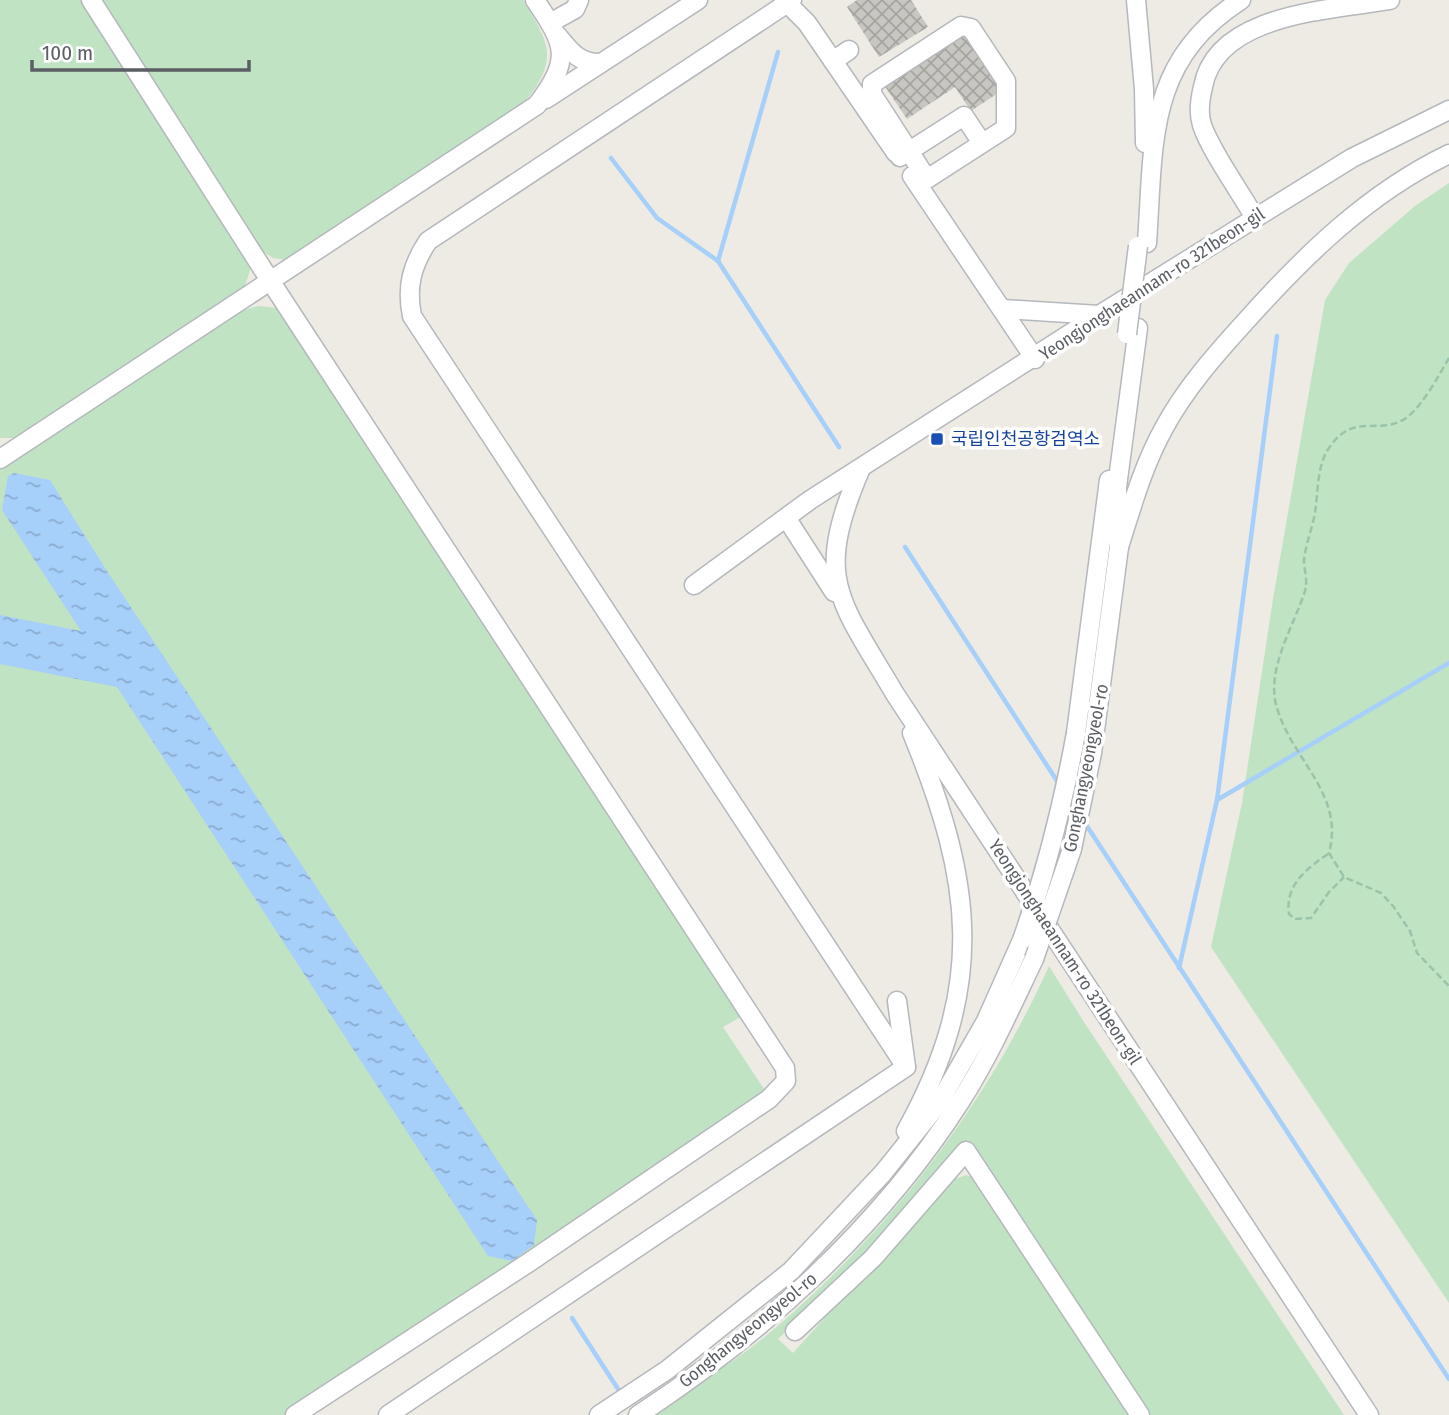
<svg xmlns="http://www.w3.org/2000/svg" width="1449" height="1415" viewBox="0 0 1449 1415" font-family="'Fira Sans Condensed','Noto Sans KR',sans-serif">
  <defs>
    <pattern id="water-ripples" width="26" height="14" patternUnits="userSpaceOnUse" patternTransform="scale(1.75)"><rect width="26" height="14" fill="#a6cffa"/><path d="M2 4q2-2 4 0t4 0M15 11q2-2 4 0t4 0" fill="none" stroke="#8aabce"/></pattern>
    <pattern id="building-cross-hatch" width="8" height="8" patternUnits="userSpaceOnUse" patternTransform="scale(1.75)"><rect width="8" height="8" fill="#c8c6c0"/><path d="M0 0l8 8M0 8l8-8" fill="none" stroke="#a5a4a0"/></pattern>
  </defs>
  <rect width="100%" height="100%" fill="#edebe3"/>
  <g fill="#c0e3c3">
    <path d="M0 0H80L246 253 251 267 244 289 20 438H0Z"/>
    <path d="M95 0H523C554 50 557 61 520 109L286 260 273 258 262 251Z"/>
    <path d="M1449 183V1303L1211 947 1242 803 1273 599 1325 300 1349 263 1415 206Z"/>
    <path d="M258 306 278 308 746 1014 723 1027 768 1095 286 1415H0V470L241 311Z"/>
    <path d="M1049 966 1082 1019 1344 1415H1144L971 1150 778 1339 793 1353 947 1182 966 1175 978 1179 1137 1415H651C691 1387 736 1362 773 1330 890 1230 986 1106 1049 966Z"/>
  </g>
  <path fill="url(#water-ripples)" d="M14 473 50 480 105 568 537 1220 534 1245 512 1261 488 1256 117 687 0 664V615L81 631 2 510 8 476Z"/>
  <g fill="none" stroke-linecap="round" stroke-linejoin="round">
    <g stroke="#a6cffa" stroke-width="4.5">
      <path d="M611 158 657 218 718 261 839 447"/>
      <path d="M718 261 778 52"/>
      <path d="M905 547 1059 784"/>
      <path d="M1217 800 1449 663"/>
      <path d="M1083 820 1449 1379"/>
      <path d="M1179 968 1217 800 1277 336"/>
      <path d="M572 1318 618 1389"/>
    </g>
  </g>
  <g fill="url(#building-cross-hatch)">
    <path d="M857 0H911L928 27 879 57 847 7Z"/>
    <path d="M962 33 1001 91 971 111 955 87 907 119 884 85Z"/>
  </g>
  <g fill="none" stroke-linecap="round" stroke-linejoin="round">
    <defs>
      <g id="minor">
        <path d="M91 0 271 282 785 1068 786 1081 769 1099 528 1263 295 1415"/>
        <path d="M784 0 807 23 896 153"/>
        <path d="M792 0 428 241C412 265 406 287 412 316L906 1067"/>
        <path d="M1136 0 1144 89 1145 143"/>
        <path d="M550 23 575 9 579 0"/>
        <path d="M558 36C571 52 580 64 601 63"/>
        <path d="M833 61 849 50"/>
        <path d="M546 99 698 0"/>
        <path d="M900 157 964 116 982 143"/>
        <path d="M912 176 1035 359"/>
        <path d="M918 184 927 179 1006 128V81L971 28 961 26 872 84V94L927 179"/>
        <path d="M1255 218C1241 193 1210 150 1202 125 1198 113 1200 99 1203 87 1216 13 1332 10 1390 0"/>
        <path d="M1147 243C1154 142 1146 61 1241 0"/>
        <path d="M1003 309 1099 315"/>
        <path d="M0 459 537 105C572 58 566 46 535 0"/>
        <path d="M861 468C813 580 838 597 895 694L1369 1415"/>
        <path d="M787 519 834 592"/>
        <path d="M1119 547C1132 506 1143 466 1164 428 1185 389 1215 355 1245 322 1304 256 1368 193 1449 154"/>
        <path d="M694 585 810 500 1099 315 1352 158 1449 110"/>
        <path d="M1076 733 1109 480"/>
        <path d="M1092 753 1119 547 1117 487 1138 328"/>
        <path d="M906 1131C987 985 973 882 912 733"/>
        <path d="M795 1331 873 1258 966 1151 1140 1415"/>
        <path d="M388 1415 906 1067 897 1001"/>
        <path d="M599 1415 667 1370 791 1271 883 1173 939 1103 986 1021 1022 940"/>
        <path d="M638 1415C761 1335 881 1226 960 1102 989 1057 1011 1007 1034 959"/>
      </g>
    </defs>
    <use href="#minor" stroke="#b5b8bc" stroke-width="21"/>
    <g stroke="#9ac3a9" stroke-width="2.5" stroke-dasharray="7 3.5" stroke-linecap="butt">
      <path d="M1449 358C1439 375 1419 413 1401 421 1374 434 1351 412 1327 451 1317 468 1318 494 1315 513 1312 529 1306 543 1304 560 1304 570 1308 580 1305 591 1294 626 1265 670 1277 708 1292 760 1345 794 1329 853L1344 877 1381 893 1393 906 1410 931 1417 953 1449 986"/>
      <path d="M1328 854C1306 869 1285 885 1289 914L1295 919 1311 918 1329 892 1344 877"/>
    </g>
    <use href="#minor" stroke="#fff" stroke-width="18"/>
    <defs>
      <g id="minor-bridge">
        <path d="M1127 334 1138 246"/>
        <path d="M1022 940C1046 872 1063 804 1076 733"/>
        <path d="M1034 959 1072 849 1092 753"/>
      </g>
    </defs>
    <use href="#minor-bridge" stroke="#b5b8bc" stroke-width="21" stroke-linecap="butt"/>
    <use href="#minor-bridge" stroke="#fff" stroke-width="18"/>
  </g>
  <rect fill="#1a4fb4" stroke="#fff" stroke-width="2.5" x="930" y="432" width="14" height="14" rx="3.5"/>
  <g text-anchor="middle" stroke-width="7" stroke-linejoin="round" paint-order="stroke">
    <g font-size="18" fill="#5b5e63" stroke="#fff">
      <text transform="translate(1152 284) rotate(-33)" y="6">Yeongjonghaeannam-ro 321beon-gil</text>
      <text transform="translate(1086 768) rotate(-79)" y="6">Gonghangyeongyeol-ro</text>
      <text transform="translate(1065 952) rotate(57)" y="6">Yeongjonghaeannam-ro 321beon-gil</text>
      <text transform="translate(748 1330) rotate(-39)" y="6">Gonghangyeongyeol-ro</text>
    </g>
    <g font-size="18" fill="#164399" stroke="#fff" text-anchor="start">
      <text x="951" y="445">국립인천공항검역소</text>
    </g>
  </g>
  <path d="M32 60v10h217v-10" fill="none" stroke="#5b5e63" stroke-width="3.5"/>
  <text x="42" y="60" font-size="21" fill="#5b5e63" stroke="#ffffff" stroke-width="5" paint-order="stroke">100 m</text>
</svg>
